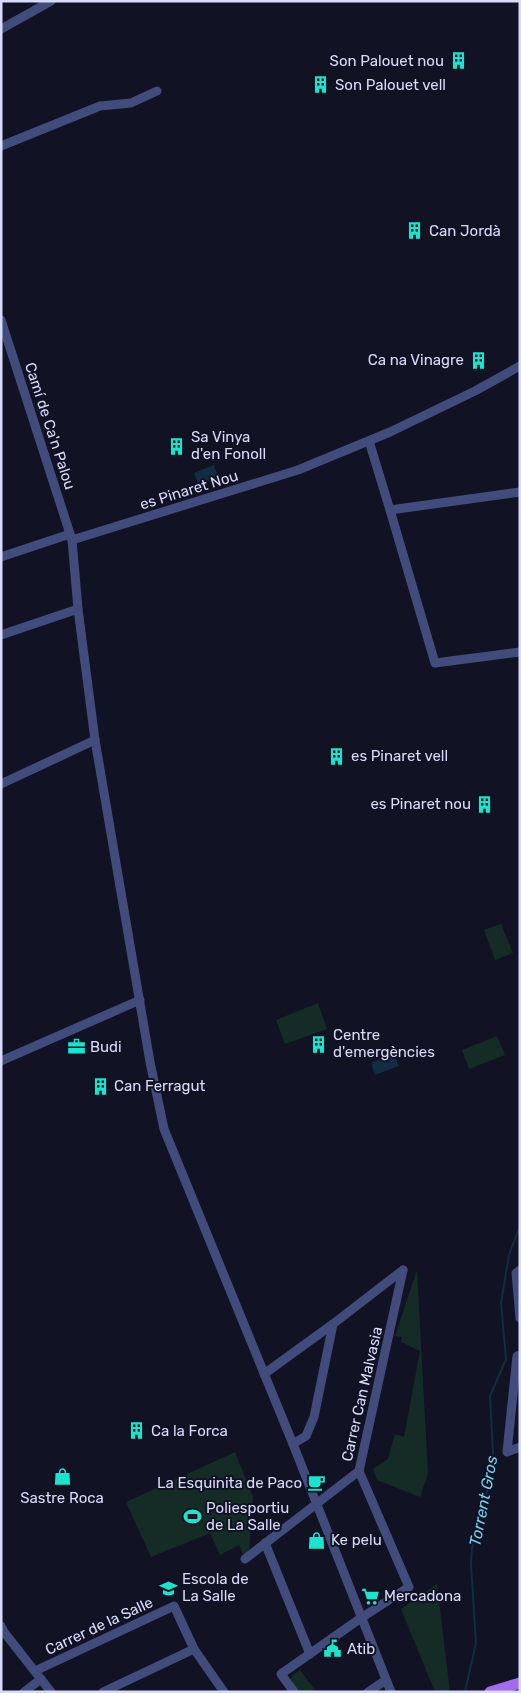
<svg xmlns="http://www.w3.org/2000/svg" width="521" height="1693" viewBox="0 0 521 1693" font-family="Rubik,sans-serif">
  <rect width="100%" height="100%" fill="#111223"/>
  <g fill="#152c26">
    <path d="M501 924 513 953 495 960 484 930Z"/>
    <path d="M318 1003 327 1029 285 1044 276 1020Z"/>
    <path d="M497 1036 505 1055 469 1069 462 1050Z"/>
    <path d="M417 1270 428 1474 420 1497 377 1480 373 1469 388 1459 395 1434 404 1437 420 1351 401 1342 402 1337 395 1336Z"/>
    <path d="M235 1452 253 1497 249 1553 244 1556 239 1545 220 1555 210 1533 151 1557 126 1502Z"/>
    <path d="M437 1584 450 1692H435L401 1609Z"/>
    <path d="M300 1670 315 1690 313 1692H299L291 1680 292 1675Z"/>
  </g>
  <g fill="#122d41">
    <path d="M214 465 219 478 199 486 194 473Z"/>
    <path d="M394 1055 399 1066 375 1075 371 1063Z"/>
  </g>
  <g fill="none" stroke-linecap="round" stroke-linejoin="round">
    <path stroke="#122d41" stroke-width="2" d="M465 1692 476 1643 471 1564 472 1548 490 1480 493 1453 490 1396 506 1359 501 1303 509 1255 520 1226"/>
    <g stroke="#424c7c" stroke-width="9">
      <path d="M1 29 51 1"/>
      <path d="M1 146 100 106 131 103 157 91"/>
      <path d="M1 320 72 540 78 609 95 740 150 1062 164 1129 293 1444 391 1692"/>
      <path d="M369 441 390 510 520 492"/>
      <path d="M390 510 435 663 520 652"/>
      <path d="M72 540 298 470 390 432 475 391 520 366"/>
      <path d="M1 557 70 534"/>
      <path d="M1 635 78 609"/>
      <path d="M1 784 95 740"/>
      <path d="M1 1061 140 1000"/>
      <path d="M520 1270 516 1273 520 1318"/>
      <path d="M520 1355 517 1356 507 1452 520 1447"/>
      <path d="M264 1374 333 1324 403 1270"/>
      <path d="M293 1444 306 1436 314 1417 333 1324"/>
      <path d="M265 1543 310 1654"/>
      <path d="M245 1559 359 1471 403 1270"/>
      <path d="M1 1626 4 1632 51 1692"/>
      <path d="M35 1671 174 1606 194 1649 224 1692"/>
      <path d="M24 1692 41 1679"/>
      <path d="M103 1692 194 1649"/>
      <path d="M294 1692 281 1674 361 1618 409 1587 359 1471"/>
      <path d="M368 1692 386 1680"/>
    </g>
    <path stroke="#a26bee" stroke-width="11" d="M490 1692 520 1683"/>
  </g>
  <defs>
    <symbol id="building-bare" viewBox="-9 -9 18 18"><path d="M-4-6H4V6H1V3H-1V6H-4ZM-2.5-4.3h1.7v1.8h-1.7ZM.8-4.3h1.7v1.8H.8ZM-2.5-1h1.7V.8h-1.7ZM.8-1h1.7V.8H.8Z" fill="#1be3cd" stroke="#111223" stroke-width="2.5" paint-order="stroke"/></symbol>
    <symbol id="office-bare" viewBox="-9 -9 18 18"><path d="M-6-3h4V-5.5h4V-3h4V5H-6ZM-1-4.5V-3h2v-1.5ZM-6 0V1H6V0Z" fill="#1be3cd" stroke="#111223" stroke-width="2.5" paint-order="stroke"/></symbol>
    <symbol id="shop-bare" viewBox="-9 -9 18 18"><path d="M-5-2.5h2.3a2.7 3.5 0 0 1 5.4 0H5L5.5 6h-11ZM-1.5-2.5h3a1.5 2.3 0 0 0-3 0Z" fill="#1be3cd" stroke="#111223" stroke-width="2.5" paint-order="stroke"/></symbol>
    <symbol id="cafe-bare" viewBox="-9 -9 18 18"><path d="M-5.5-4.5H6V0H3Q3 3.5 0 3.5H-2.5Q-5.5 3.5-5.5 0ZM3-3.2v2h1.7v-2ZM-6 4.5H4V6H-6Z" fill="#1be3cd" stroke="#111223" stroke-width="2.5" paint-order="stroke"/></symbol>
    <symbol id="stadium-bare" viewBox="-9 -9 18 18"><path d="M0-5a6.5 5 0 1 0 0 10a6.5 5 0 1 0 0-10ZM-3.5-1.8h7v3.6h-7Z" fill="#1be3cd" stroke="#111223" stroke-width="2.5" paint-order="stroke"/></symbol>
    <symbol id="school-bare" viewBox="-9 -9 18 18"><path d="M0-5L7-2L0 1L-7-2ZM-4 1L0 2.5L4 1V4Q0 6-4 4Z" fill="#1be3cd" stroke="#111223" stroke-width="2.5" paint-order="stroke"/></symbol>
    <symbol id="supermarket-bare" viewBox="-9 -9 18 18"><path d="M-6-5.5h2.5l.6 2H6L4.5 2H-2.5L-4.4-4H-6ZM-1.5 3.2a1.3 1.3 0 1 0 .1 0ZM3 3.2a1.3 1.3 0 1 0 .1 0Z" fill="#1be3cd" stroke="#111223" stroke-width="2.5" paint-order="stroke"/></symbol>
    <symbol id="civic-bare" viewBox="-9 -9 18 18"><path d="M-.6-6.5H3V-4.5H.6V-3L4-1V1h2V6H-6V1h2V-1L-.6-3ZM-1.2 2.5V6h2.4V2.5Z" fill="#1be3cd" stroke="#111223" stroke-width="2.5" paint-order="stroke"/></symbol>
  </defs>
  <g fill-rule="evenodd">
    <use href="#building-bare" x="446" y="48" width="25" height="25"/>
    <use href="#building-bare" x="308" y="72" width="25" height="25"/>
    <use href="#building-bare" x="402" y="218" width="25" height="25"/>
    <use href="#building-bare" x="466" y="348" width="25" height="25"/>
    <use href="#building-bare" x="164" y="434" width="25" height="25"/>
    <use href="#building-bare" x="324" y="744" width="25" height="25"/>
    <use href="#building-bare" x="472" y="792" width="25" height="25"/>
    <use href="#building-bare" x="306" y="1032" width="25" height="25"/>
    <use href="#office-bare" x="64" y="1034" width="25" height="25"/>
    <use href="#building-bare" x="88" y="1074" width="25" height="25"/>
    <use href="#building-bare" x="124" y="1418" width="25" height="25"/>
    <use href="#shop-bare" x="50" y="1464" width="25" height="25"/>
    <use href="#cafe-bare" x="304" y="1470" width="25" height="25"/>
    <use href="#stadium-bare" x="180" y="1504" width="25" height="25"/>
    <use href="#shop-bare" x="304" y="1528" width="25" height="25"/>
    <use href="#school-bare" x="156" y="1576" width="25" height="25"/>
    <use href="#supermarket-bare" x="358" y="1584" width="25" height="25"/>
    <use href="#civic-bare" x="320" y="1636" width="25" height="25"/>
  </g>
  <g text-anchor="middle" stroke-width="4" stroke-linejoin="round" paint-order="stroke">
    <g font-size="15" fill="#d8dbfa" stroke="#111223" text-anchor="start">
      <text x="444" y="66" text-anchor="end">Son Palouet nou</text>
      <text x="335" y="90">Son Palouet vell</text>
      <text x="429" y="236">Can Jordà</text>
      <text x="464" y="365" text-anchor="end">Ca na Vinagre</text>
      <text x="191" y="442">Sa Vinya<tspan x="191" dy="17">d'en Fonoll</tspan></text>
      <text x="351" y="761">es Pinaret vell</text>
      <text x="471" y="809" text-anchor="end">es Pinaret nou</text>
      <text x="333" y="1040">Centre<tspan x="333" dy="17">d'emergències</tspan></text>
      <text x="90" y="1052">Budi</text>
      <text x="114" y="1091">Can Ferragut</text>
      <text x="151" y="1436">Ca la Forca</text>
      <text x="302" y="1488" text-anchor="end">La Esquinita de Paco</text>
      <text x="62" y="1503" text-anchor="middle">Sastre Roca</text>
      <text x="206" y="1513">Poliesportiu<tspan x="206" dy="17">de La Salle</tspan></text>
      <text x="331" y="1545">Ke pelu</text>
      <text x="182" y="1584">Escola de<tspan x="182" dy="17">La Salle</tspan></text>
      <text x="384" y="1601">Mercadona</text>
      <text x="347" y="1654">Atib</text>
    </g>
    <g font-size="15" fill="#d8dbfa" stroke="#111223">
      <text transform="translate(50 426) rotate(72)" y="5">Camí de Ca'n Palou</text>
      <text transform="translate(189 490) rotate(-17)" y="5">es Pinaret Nou</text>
      <text transform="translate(362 1394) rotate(-77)" y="5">Carrer Can Malvasia</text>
      <text transform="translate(99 1626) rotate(-25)" y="5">Carrer de la Salle</text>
    </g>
    <g font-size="16" font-style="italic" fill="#72cfee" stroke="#111223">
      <text transform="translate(483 1501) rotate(-79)" y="6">Torrent Gros</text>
    </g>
  </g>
  <rect width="521" height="1693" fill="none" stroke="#d8dbfa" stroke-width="5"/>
</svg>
